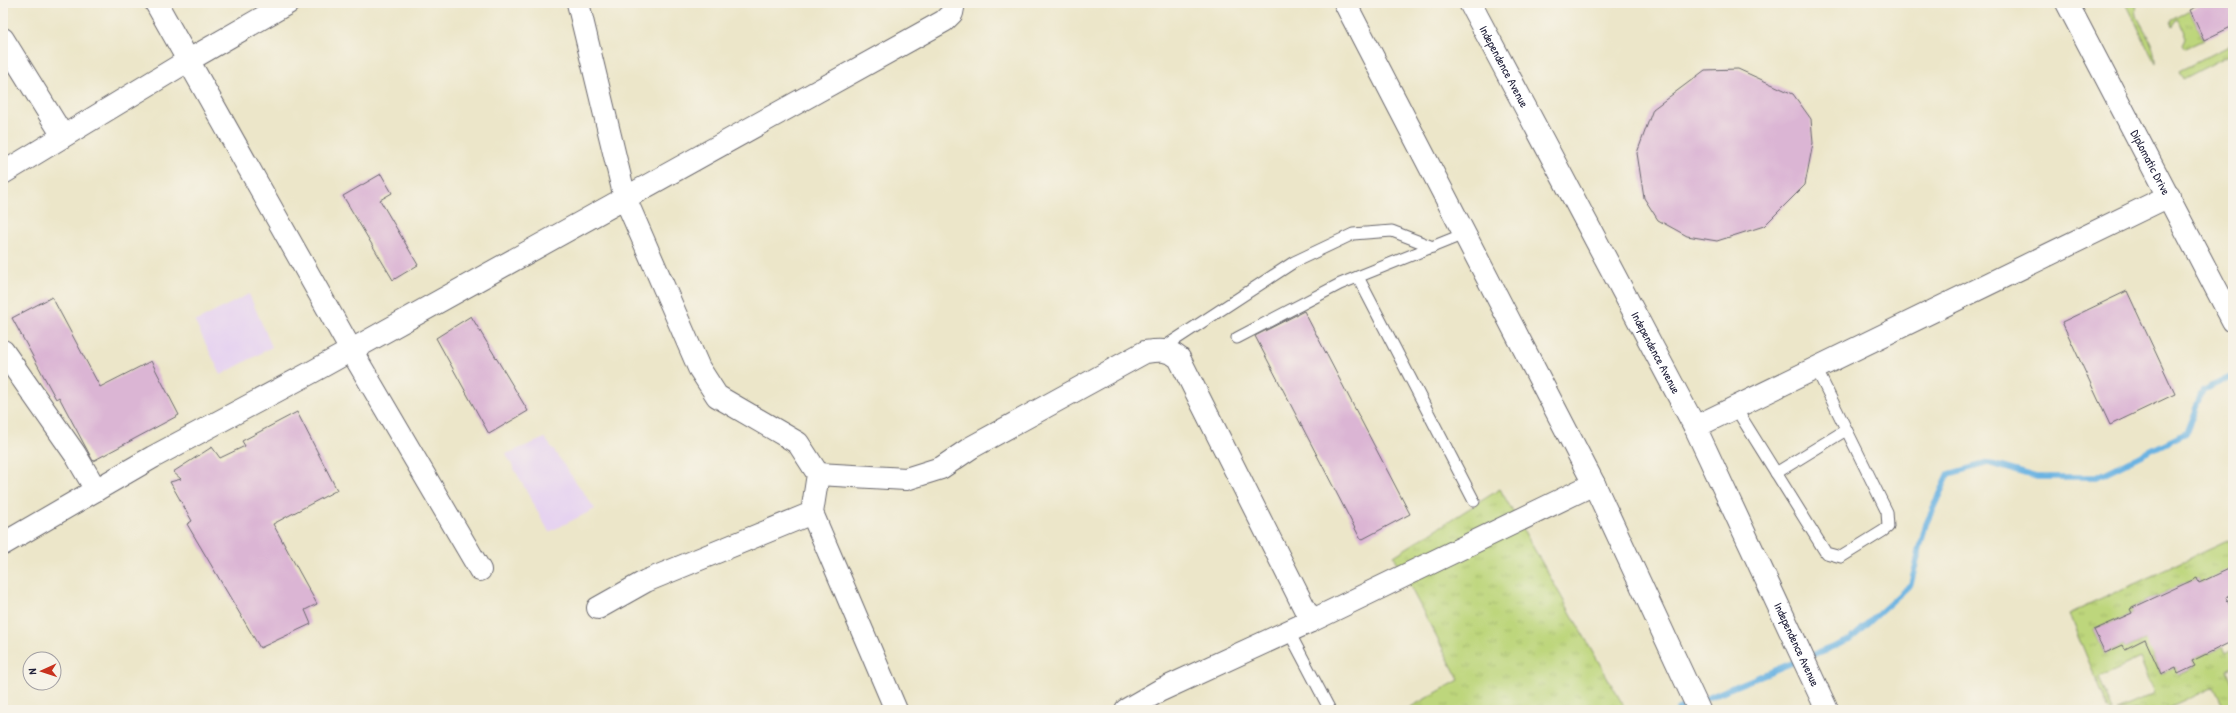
<svg xmlns="http://www.w3.org/2000/svg" width="2236" height="713" viewBox="0 0 2236 713" font-family="'Patrick Hand',sans-serif">
  <defs>
    <pattern id="grass-tufts" width="24" height="20" patternUnits="userSpaceOnUse"><rect width="24" height="20" fill="#bdd67b"/><path d="M3 7l-1-3M5 7V3M7 7l1-3M15 17l-1-3M17 17v-4M19 17l1-3" fill="none" stroke="#a2b76b"/></pattern>
  </defs>
  <rect width="100%" height="100%" fill="#f7f3e8"/>
  <filter id="ink" filterUnits="userSpaceOnUse"><feTurbulence type="fractalNoise" baseFrequency=".025" numOctaves="2"/><feDisplacementMap in="SourceGraphic" scale="8" xChannelSelector="R" yChannelSelector="G"/><feConvolveMatrix kernelMatrix="1 2 1 2 8 2 1 2 1" color-interpolation-filters="sRGB"/></filter>
  <filter id="wash" filterUnits="userSpaceOnUse"><feTurbulence type="fractalNoise" baseFrequency=".012" numOctaves="4" result="noise"/><feDisplacementMap in="SourceGraphic" scale="16" xChannelSelector="R" yChannelSelector="G"/><feGaussianBlur stdDeviation="0.9" result="paint"/><feColorMatrix in="noise" values="0 0 0 0 0 0 0 0 0 0 0 0 0 0 0 0 0 1.4 0 .05"/><feComposite in="paint" operator="in"/></filter>
  <g filter="url(#wash)">
    <rect width="100%" height="100%" fill="#ece6c9"/>
    <g fill="#e6d3f0">
      <path d="M249 294 272 347 221 375 195 322Z"/>
      <path d="M545 438 595 509 549 532 506 454Z"/>
    </g>
    <g fill="url(#grass-tufts)" stroke="#707c5b">
      <path d="M2126 3H2136C2137 7 2136 11 2137 16 2144 31 2156 46 2155 63Z"/>
      <path d="M2190 10 2204 40 2185 49 2182 45 2186 37 2178 19 2173 27 2171 21Z"/>
      <path d="M2233 44V53L2183 79 2179 71Z"/>
      <path d="M1500 489 1626 710H1405L1459 680 1394 556Z"/>
      <path d="M2232 539 2233 569 2199 583 2197 578 2130 609 2132 613 2094 630 2105 653 2123 645 2125 649 2203 613 2153 658 2161 674 2176 667 2179 674 2195 667 2192 661 2223 646 2226 653 2233 649V666L2227 670 2233 684V710H2225L2214 687 2165 710H2117L2155 693 2140 659 2099 678 2113 710H2109L2069 614Z"/>
    </g>
    <g fill="none" stroke-linecap="round" stroke-linejoin="round">
      <g stroke="#6ab3e2" stroke-width="5.5">
        <path d="M1807 657 1850 640 1911 584 1926 524 1949 474 1988 463 2037 477H2097L2186 433 2203 390 2233 376"/>
        <path d="M1700 701 1799 660"/>
        <path d="M1678 710 1692 704"/>
      </g>
    </g>
    <g id="blocks">
      <g fill="#dbb5d4">
        <path d="M2205 3H2233V26L2204 40 2190 10Z"/>
        <path d="M1738 69 1793 94 1811 119 1813 143 1805 185 1764 226 1717 241 1687 236 1658 220 1644 198 1637 153 1653 109 1705 70Z"/>
        <path d="M381 174 392 193 380 200 418 265 393 280 343 196Z"/>
        <path d="M2127 291 2175 394 2110 425 2062 322Z"/>
        <path d="M52 297 100 387 151 361 179 415 93 461 59 397 56 399 12 318Z"/>
        <path d="M1304 311 1410 514 1361 540 1255 336Z"/>
        <path d="M471 316 528 411 489 434 436 338Z"/>
        <path d="M297 412 337 490 273 524 317 604 305 610 311 624 260 648 187 524 192 521 170 482 181 479 173 472 212 447 220 458 245 446 242 441Z"/>
        <path d="M2233 567V594L2226 597 2233 613V641L2192 661 2195 666 2178 674 2176 667 2161 674 2145 639 2125 649 2123 645 2105 653 2094 630 2132 613 2130 609 2197 578 2199 583Z"/>
      </g>
    </g>
  </g>
  <g filter="url(#ink)">
    <use href="#blocks" fill-opacity="0" stroke="#69676d" stroke-width="1"/>
    <g fill="none" stroke-linecap="round" stroke-linejoin="round">
      <defs>
        <g id="lane">
          <path d="M1358 277 1474 501"/>
          <path d="M1237 338 1340 284 1464 234"/>
          <path d="M1161 349 1294 262 1353 234 1392 231 1433 247"/>
          <path d="M1735 407 1826 553 1841 557 1883 531 1888 527 1887 512 1816 368"/>
          <path d="M1776 473 1846 430"/>
          <path d="M1289 632 1330 710"/>
        </g>
        <g id="street">
          <path d="M156 3 351 350 480 570"/>
          <path d="M578 3 625 198 699 368 717 396 798 443 818 474 812 513 896 710"/>
          <path id="s1" d="M2067 3 2233 321"/>
          <path d="M3 39 63 136"/>
          <path d="M3 351 75 454 96 490 153 457 312 372 944 21 952 13 954 3"/>
          <path d="M1695 427 2169 196"/>
          <path d="M818 474 906 479 941 468 972 447 1145 352C1159 350 1168 349 1179 358L1311 621 1594 484"/>
          <path d="M3 544 96 490"/>
          <path d="M598 608 646 581 812 513"/>
          <path d="M1126 710 1159 691 1311 621"/>
        </g>
        <path id="secondary" d="M3 173 189 60 288 3"/>
        <g id="primary">
          <path d="M1345 3 1594 484 1699 710"/>
          <path id="s2" d="M1470 3 1695 427 1827 710"/>
        </g>
      </defs>
      <use href="#lane" stroke="#69676d" stroke-width="13"/>
      <use href="#street" stroke="#69676d" stroke-width="24"/>
      <use href="#secondary" stroke="#69676d" stroke-width="24"/>
      <use href="#primary" stroke="#69676d" stroke-width="24"/>
      <use href="#lane" stroke="#fff" stroke-width="11"/>
      <use href="#street" stroke="#fff" stroke-width="22"/>
      <use href="#secondary" stroke="#fff" stroke-width="22"/>
      <use href="#primary" stroke="#fff" stroke-width="22"/>
    </g>
  </g>
  <g text-anchor="middle" stroke-width="3" stroke-linejoin="round" paint-order="stroke">
    <g font-size="12" fill="#22223b" stroke="#f7f3e8">
      <text dy="4" stroke="none"><textPath href="#s2" startOffset="72">Independence Avenue</textPath></text>
      <text dy="4" stroke="none"><textPath href="#s1" startOffset="180">Diplomatic Drive</textPath></text>
      <text dy="4" stroke="none"><textPath href="#s2" startOffset="396">Independence Avenue</textPath></text>
      <text dy="4" stroke="none"><textPath href="#s2" startOffset="720">Independence Avenue</textPath></text>
    </g>
  </g>
  <rect width="2236" height="713" fill="none" stroke="#f7f3e8" stroke-width="16"/>
  <g transform="translate(42 671) rotate(267)"><circle r="19" fill="#f7f3e8" stroke="#a29fa3"/>
  <path d="M0-3L7 15L0 10L-7 15Z" fill="#c8321e"/>
  <text y="-6" font-size="11" font-weight="bold" text-anchor="middle" fill="#22223b">N</text>
  </g>
</svg>
